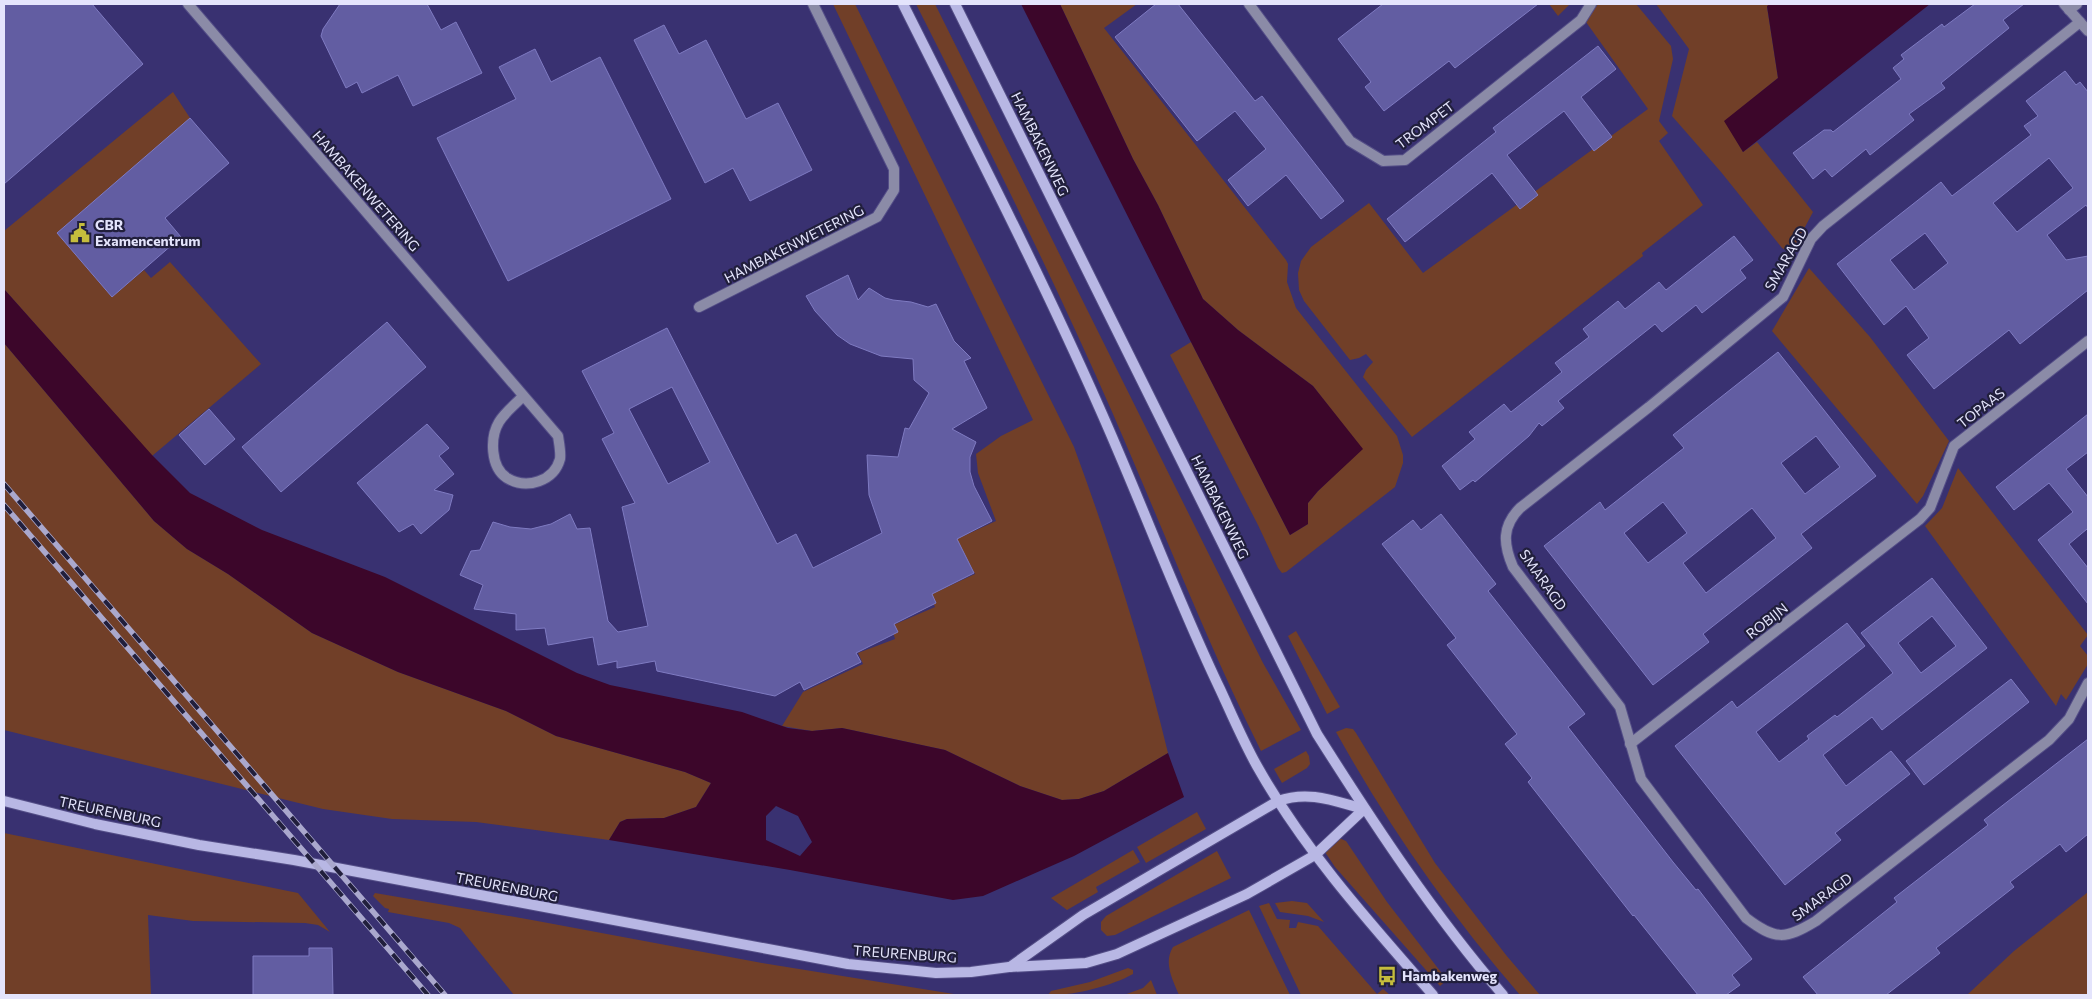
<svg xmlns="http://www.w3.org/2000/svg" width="2092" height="999" viewBox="0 0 2092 999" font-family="Commissioner,sans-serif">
  <rect width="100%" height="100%" fill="#393171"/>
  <g fill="#713f28">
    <path d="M833 4H855L1074 447C1111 547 1143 649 1168 753L1104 791 1079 799 1062 800 1020 786 945 750 842 728 812 731 782 726 803 692 863 664 858 653 895 639 891 626 935 607 930 595 975 574 957 539 996 521 978 473 976 454 1001 436 1033 420Z"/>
    <path d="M916 4H935L1263 663 1301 730 1261 751C1206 641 1162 526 1113 414 1052 275 984 139 916 4Z"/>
    <path d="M1060 4H1137L1104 28 1286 260 1288 264 1287 282 1296 308 1397 436 1403 455V463L1395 487 1286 572 1282 573 1278 568 1258 525 1170 355 1191 342 1290 535 1308 524V503L1318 491 1362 449 1313 386 1238 330 1203 299 1158 205 1133 159Z"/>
    <path d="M1549 4H1570L1558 16Z"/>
    <path d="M1598 4H1636L1671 46 1673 59 1659 121 1668 133 1659 141 1703 205 1642 253 1643 256 1412 437 1363 377 1366 370 1373 362 1366 354 1359 358 1350 360 1304 301 1299 290 1298 273 1301 261 1311 247 1369 203 1423 273 1648 109 1586 22Z"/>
    <path d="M1656 4H1770L1767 7 1778 78 1725 121 1743 152 1757 142 1813 212 1791 253 1782 248 1721 172 1672 116 1689 49Z"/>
    <path d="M173 92 190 118 57 233 112 297 144 270 151 278 170 262 261 364 152 456 4 289V231Z"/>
    <path d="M1809 268 1870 337 1949 441 1923 496 1917 504 1772 331Z"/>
    <path d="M4 343 154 521 187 549 228 574 312 633 398 672 506 711 556 736 685 772 711 783 696 807 664 818 627 819 620 822 609 840 476 822 392 819 323 809 4 730Z"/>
    <path d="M1958 468 2088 635 2080 646 2088 656V664L2066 700 2061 694 2056 706 1925 526 1942 508Z"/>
    <path d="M1296 631 1340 707 1327 714 1288 636Z"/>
    <path d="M1346 728 1353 729 1356 733 1435 863 1506 955 1540 995H1520C1449 913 1389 827 1336 732Z"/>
    <path d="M1306 751 1309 756 1310 764 1307 768 1282 783 1274 769Z"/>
    <path d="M1197 812 1206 829 1146 863 1137 847Z"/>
    <path d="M4 833 298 893 330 932 318 925 305 923 193 921 148 915 151 995H4Z"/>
    <path d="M1339 838 1346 841 1387 902 1447 980 1440 986 1335 867 1325 852Z"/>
    <path d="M1133 850 1140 862 1096 887 1098 892 1067 910 1051 898Z"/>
    <path d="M1217 851 1231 878 1115 935 1107 936 1101 930V922L1106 916Z"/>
    <path d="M2088 892V995H1967L2014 951Z"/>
    <path d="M375 893 532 920 762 963 960 995H514L460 928 449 923 388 912 389 909 385 908 373 896Z"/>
    <path d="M1292 901 1307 903 1324 922 1308 916 1280 912 1275 903Z"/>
    <path d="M1269 903 1277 919 1290 920 1289 928H1296L1298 922 1318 926 1377 994 1383 989 1390 995H1301L1259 906Z"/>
    <path d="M1249 910 1290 995H1179C1173 980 1163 963 1173 947Z"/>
    <path d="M1128 968 1133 970V974C1112 986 1072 996 1048 995L1051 991 1090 982Z"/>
    <path d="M1151 980 1157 995H1124L1143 988Z"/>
  </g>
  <g fill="#3c062a" fill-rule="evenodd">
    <path d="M1021 4H1060L1133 159 1158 205 1203 299 1238 330 1313 386 1363 449 1318 491 1308 503V524L1290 535 1191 342Z"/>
    <path d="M1770 4H1930L1743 152 1724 121 1778 78 1767 6Z"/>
    <path d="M4 289 152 455 190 493 262 530 385 577 577 673 610 685 742 712 788 728 812 731 842 728 945 750 1020 786 1062 800 1079 799 1104 791 1168 753 1184 797 1074 856 983 896 953 900 790 870 609 840 620 822 627 819 664 818 696 807 711 783 685 772 556 736 506 711 398 672 312 633 228 574 187 549 154 521 4 343ZM776 806 798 816 812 842 800 856 766 840V816Z"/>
  </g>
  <g fill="#625da2" stroke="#7f7bc2" fill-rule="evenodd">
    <path d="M4 4H92L143 64 4 184Z"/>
    <path d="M340 4H427L441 30 456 22 482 73 413 106 398 75 362 93 357 82 346 88 321 36 323 29Z"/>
    <path d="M1156 4H1178L1255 101 1262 96 1344 201 1321 219 1286 175 1248 206 1228 180 1266 149 1252 132 1235 111 1197 141 1115 37Z"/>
    <path d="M1383 4H1538L1455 68 1449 61 1384 111 1365 87 1371 82 1338 39Z"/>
    <path d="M1975 4H2024L2003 20 2009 28 1941 83 1945 88 1909 114 1914 120 1870 155 1866 149 1832 177 1825 169 1813 179 1793 153 1824 130H1831L1833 132 1901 79 1893 68 1904 59 1901 55 1942 24 1944 27Z"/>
    <path d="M664 25 679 54 706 40 746 119 778 103 812 170 750 201 733 168 705 183 634 40Z"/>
    <path d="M1598 46 1616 69 1581 97 1612 137 1594 151 1564 111 1507 155 1538 195 1520 209 1492 173 1405 242 1387 219 1496 132 1493 128Z"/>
    <path d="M535 49 551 82 600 57 671 199 508 281 437 138 516 99 499 67Z"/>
    <path d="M2065 71 2076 85 2080 82 2088 92V208L2086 205 2047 235 2066 260 2088 256V290L2020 344 2009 330 1934 389 1907 355 1929 338 1906 306 1884 325 1837 264 1941 182 1952 196 2031 135 2024 126 2038 116 2026 101ZM2049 158 2073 188 2017 232 1993 203ZM1925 233 1948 263 1914 290 1890 260Z"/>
    <path d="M190 118 229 163 165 218 181 237 112 297 57 233Z"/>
    <path d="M1734 236 1753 260 1740 270 1746 278 1702 313 1696 305 1662 332 1655 324 1558 401 1564 408 1542 426 1539 423 1529 436 1475 482 1473 480 1460 490 1442 466 1475 439 1469 432 1504 404 1511 412 1562 372 1555 363 1589 337 1583 329 1618 301 1625 309 1659 282 1666 290Z"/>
    <path d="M848 275 858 300 869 288 885 298 893 300 911 302 928 307 936 304 954 341 971 358 964 361 987 408 952 429 976 442 970 457V472L974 486 992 521 957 539 974 573 932 594 936 603 894 624 898 632 856 653 861 662 804 690 800 682 775 696 657 671 655 661 617 668V661L598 665 593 637 548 645 545 628 516 630V614L474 609 483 585 460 575 471 551 480 550 493 522 510 527 531 529 551 524 570 514 577 529 590 528 608 621 618 632 648 626 622 507 635 503 602 439 614 433 582 371 667 328 777 544 796 534 813 568 882 533 869 495 867 455 898 457 905 428 909 429 929 393 914 380 913 359 881 356 850 344 837 335 815 311 806 296ZM672 387 710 462 668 484 629 409Z"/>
    <path d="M387 322 426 367 281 492 242 447Z"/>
    <path d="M1778 352 1876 476 1801 534 1812 548 1703 634 1709 642 1653 685 1544 546 1600 502 1605 510 1684 448 1673 435ZM1816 436 1840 467 1805 494 1781 463ZM1663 502 1687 533 1648 563 1624 533ZM1752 508 1776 538 1706 593 1683 563Z"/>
    <path d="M209 409 235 439 205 465 179 435Z"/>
    <path d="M2088 414V452L2066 469 2088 497V531L2087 529 2069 544 2088 568V604L2038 540 2073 512 2049 483 2014 510 1996 487Z"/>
    <path d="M427 424 449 448 439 456 454 474 434 490 453 495 449 510 421 534 413 524 399 532 357 483Z"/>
    <path d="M1441 514 1496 584 1488 591 1585 714 1568 727 1673 862 1696 890 1698 889 1752 959 1732 975 1740 985 1726 995H1698L1634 915 1633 916 1528 782 1532 778 1505 744 1517 734 1447 645 1456 638 1382 544 1413 520 1421 530Z"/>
    <path d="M1932 578 1987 648 1882 730 1872 717 1823 755 1846 786 1891 751 1910 774 1835 833 1841 840 1785 885 1675 746 1732 701 1737 708 1847 623 1865 646 1756 732 1779 762 1809 739 1807 736 1835 715 1837 717 1893 673 1861 633ZM1932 616 1956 646 1921 673 1898 643Z"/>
    <path d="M2011 679 2029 702 1924 785 1906 761Z"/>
    <path d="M2088 739V834L2066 852 2060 844 2010 882 2014 887 1936 948 1940 953 1886 995H1818L1803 977 1897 902 1894 898 1988 825 1984 820 1998 809Z"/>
    <path d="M309 948H332L333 995H253V956H309Z"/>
  </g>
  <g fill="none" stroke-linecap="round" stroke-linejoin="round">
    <defs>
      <g id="minor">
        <path d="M188 4 558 436C559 443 561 452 560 459 554 481 527 490 507 478 490 467 490 437 499 422 505 412 516 404 523 396"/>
        <path d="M1249 4 1350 141 1383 161 1405 160 1581 20 1591 4"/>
        <path d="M2064 4 2088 31"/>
        <path d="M2069 10 2077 4"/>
        <path d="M2080 22 1823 226 1811 239 1783 297 1649 407 1520 508C1502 526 1503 544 1513 567L1620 707 1641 779 1746 918C1775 940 1785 940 1816 921L2049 740 2069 719 2088 683"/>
        <path d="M699 307 877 217 894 190V169L813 4"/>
        <path d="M1630 744 1920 519 1930 508 1954 446 2088 341"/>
      </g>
      <g id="secondary">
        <path d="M903 4C970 138 1039 271 1099 407 1141 501 1176 597 1220 689 1232 715 1243 741 1257 766 1305 851 1370 923 1433 995"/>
        <path d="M955 4 1317 734C1374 824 1433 914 1503 995"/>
        <path d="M4 801 95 824 199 845 294 860 848 964 936 973 971 972 1009 967 1086 963 1117 954 1247 894 1315 855 1364 809"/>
        <path d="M1010 967 1083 915 1278 801C1309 790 1334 801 1364 809"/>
      </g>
    </defs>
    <use href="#minor" stroke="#544e87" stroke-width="12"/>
    <use href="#secondary" stroke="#544e87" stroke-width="12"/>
    <use href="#minor" stroke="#8b8ba7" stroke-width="10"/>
    <use href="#secondary" stroke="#b8b7e4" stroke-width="10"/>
    <defs>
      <g id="rail">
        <path d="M4 484 445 995"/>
        <path d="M4 505 428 995"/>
      </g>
    </defs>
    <use href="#rail" stroke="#aaa8cd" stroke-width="5.5"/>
    <use href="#rail" stroke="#211f3c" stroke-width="4" stroke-dasharray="11" stroke-linecap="butt"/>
  </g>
  <defs>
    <symbol id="civic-bare" viewBox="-9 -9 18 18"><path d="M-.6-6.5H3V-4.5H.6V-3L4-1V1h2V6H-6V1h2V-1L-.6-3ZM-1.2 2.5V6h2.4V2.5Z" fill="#c5bc3d" stroke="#211f3c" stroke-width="2.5" paint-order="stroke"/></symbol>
    <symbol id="bus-bare" viewBox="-9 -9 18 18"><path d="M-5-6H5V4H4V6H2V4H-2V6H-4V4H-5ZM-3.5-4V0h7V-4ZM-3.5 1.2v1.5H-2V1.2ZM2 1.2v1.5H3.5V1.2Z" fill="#c5bc3d" stroke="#211f3c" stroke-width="2.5" paint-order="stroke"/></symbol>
  </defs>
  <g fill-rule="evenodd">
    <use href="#civic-bare" x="66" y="219" width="28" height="28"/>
    <use href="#bus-bare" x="1373" y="962" width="28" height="28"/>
  </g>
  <g text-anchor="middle" stroke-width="4.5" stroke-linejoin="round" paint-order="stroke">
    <g font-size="14" fill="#e4e4fc" stroke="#211f3c">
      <text transform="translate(1425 125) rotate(-37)" y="5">TROMPET</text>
      <text transform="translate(1040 144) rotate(64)" y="5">HAMBAKENWEG</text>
      <text transform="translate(366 191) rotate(49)" y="5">HAMBAKENWETERING</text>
      <text transform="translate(794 244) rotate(-27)" y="5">HAMBAKENWETERING</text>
      <text transform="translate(1786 259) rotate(-60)" y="5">SMARAGD</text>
      <text transform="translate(1981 408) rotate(-38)" y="5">TOPAAS</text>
      <text transform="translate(1220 507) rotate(64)" y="5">HAMBAKENWEG</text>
      <text transform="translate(1543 580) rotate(55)" y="5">SMARAGD</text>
      <text transform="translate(1767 621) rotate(-38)" y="5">ROBIJN</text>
      <text transform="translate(110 812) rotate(12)" y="5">TREURENBURG</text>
      <text transform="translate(507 887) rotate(11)" y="5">TREURENBURG</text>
      <text transform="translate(1822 897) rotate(-36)" y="5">SMARAGD</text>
      <text transform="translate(905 954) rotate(4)" y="5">TREURENBURG</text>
    </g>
    <g font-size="14" font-weight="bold" fill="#e4e4fc" stroke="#211f3c" text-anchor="start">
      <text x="95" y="230">CBR<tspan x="95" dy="16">Examencentrum</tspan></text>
      <text x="1402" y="981">Hambakenweg</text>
    </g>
  </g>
  <rect width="2092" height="999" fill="none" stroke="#e4e4fc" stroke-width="10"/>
</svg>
